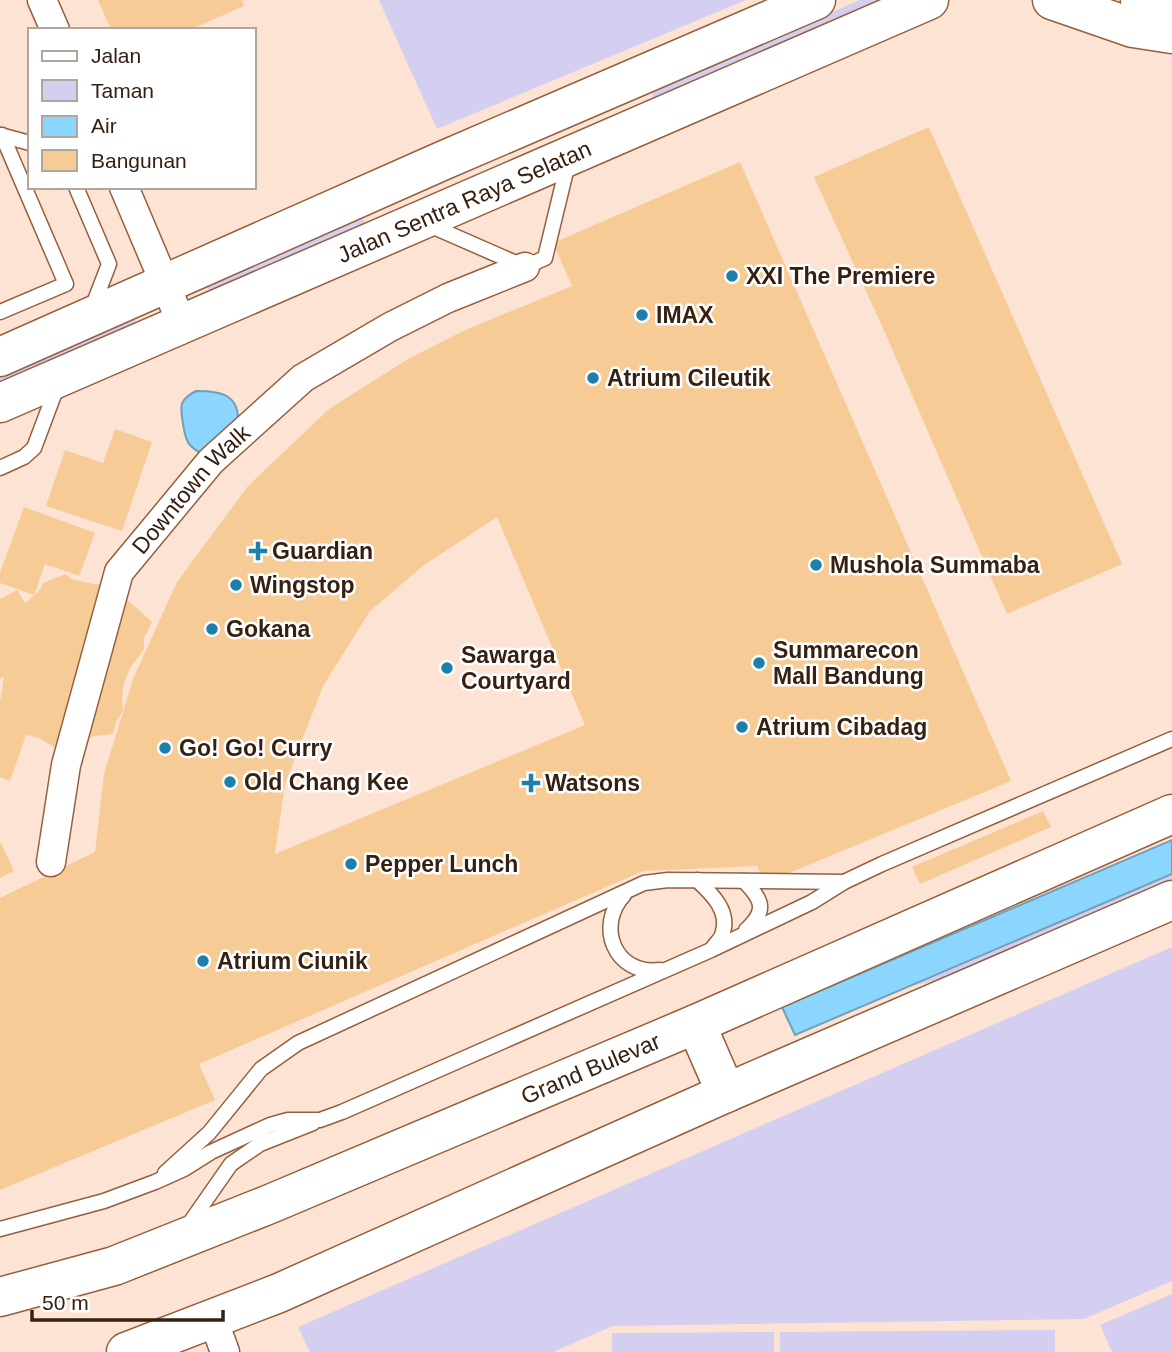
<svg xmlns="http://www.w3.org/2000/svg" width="1172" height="1352" viewBox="0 0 1172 1352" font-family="Arial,sans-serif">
  <rect width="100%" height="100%" fill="#fce3d4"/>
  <g fill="#d4cff1">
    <path d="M379 0H746L437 129Z"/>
    <path d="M860 0H896L657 107 650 90Z"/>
    <path d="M361 215 369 232 213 299 205 282Z"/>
    <path d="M132 313 138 327 0 387V370Z"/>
    <path d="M1172 874V887L974 972 907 987Z"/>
    <path d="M1172 947V1281L1084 1319 613 1326 553 1352H310L298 1327Z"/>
    <path d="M1172 1294V1352H1112L1100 1325Z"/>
    <path d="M1055 1330V1352H780V1332Z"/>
    <path d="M774 1332V1352H612V1333Z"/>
  </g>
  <g fill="#8bd6fe" stroke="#729fb7" stroke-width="2">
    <path d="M196 391C223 391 240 395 238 425L205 456C188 446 186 443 183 424 181 407 177 401 196 391Z"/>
    <path d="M1172 840V874L795 1035 782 1007Z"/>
  </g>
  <g fill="#f6cb95" fill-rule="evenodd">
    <path d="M98 0H242L244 6 189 30H111Z"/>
    <path d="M929 127 1122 564 1007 614 886 335 814 177Z"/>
    <path d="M740 162 1011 781 765 883 757 866 643 871 199 1064 215 1100 0 1190V898L95 852 104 774 133 679 177 582 248 486 329 409 408 359 463 331 572 286 553 243ZM497 517 585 725 275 854 285 784 323 686 370 611 424 565Z"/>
    <path d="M115 429 152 442 122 531 46 506 65 450 103 463Z"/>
    <path d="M24 507 95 533 79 576 45 564 34 595 0 583V573Z"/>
    <path d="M65 574 72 579 93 584 111 585 152 622 144 638V649L130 668 124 683 122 698 123 711 116 722 113 734 95 736 57 749 39 738 26 735 10 781 0 777V702L4 677 0 679V599L17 590 25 603 39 591 43 583Z"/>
    <path d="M1043 811 1051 827 920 884 912 867Z"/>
    <path d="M0 841 14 871 0 878Z"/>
  </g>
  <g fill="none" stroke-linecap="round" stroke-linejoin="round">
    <defs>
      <g id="lane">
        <path d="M0 135 30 143"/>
        <path d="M76 187 109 264 92 308"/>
        <path d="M429 225 525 267 545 258 568 163"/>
        <path d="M0 312 66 284 2 135"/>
        <path d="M0 468 24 457 34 448 58 384"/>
        <path d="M697 880C712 894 731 912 722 935 721 939 715 944 712 949"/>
        <path d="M744 881C763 900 767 911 746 930"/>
        <path d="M624 895C595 926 615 976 660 970"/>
        <path d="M165 1173 209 1133 261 1069 298 1043 644 883 668 880 844 882"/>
        <path d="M187 1227 231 1164 260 1144 313 1123"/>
        <path d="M0 1229 104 1201 155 1182 184 1169 211 1152 270 1125 288 1120H320L342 1112 711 950 812 902 844 882 882 864 1172 739"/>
      </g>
      <g id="street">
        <path d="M42 0 55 30"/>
        <path d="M124 187 182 324"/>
        <path id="s1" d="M51 862 66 765 119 572 211 461 303 378 390 327 448 298 525 267"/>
        <path d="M213 1319 225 1352"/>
      </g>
      <g id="secondary">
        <path d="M1052 0 1133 28 1172 34"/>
        <path d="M1140 0 1150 4 1172 25"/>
        <path d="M0 357 442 161 816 0"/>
        <path id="s2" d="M0 403 929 0"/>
        <path d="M696 1024 726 1093"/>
        <path id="s3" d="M0 1297 114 1266 270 1204 696 1024 1172 814"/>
        <path d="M126 1352 279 1293 726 1093 1172 900"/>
      </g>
    </defs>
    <use href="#lane" stroke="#955f3d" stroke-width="17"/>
    <use href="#street" stroke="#955f3d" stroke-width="31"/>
    <use href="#secondary" stroke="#955f3d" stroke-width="41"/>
    <use href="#lane" stroke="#fff" stroke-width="14"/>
    <use href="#street" stroke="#fff" stroke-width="28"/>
    <use href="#secondary" stroke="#fff" stroke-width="38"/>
  </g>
  <g fill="#1c80ab" stroke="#fff" stroke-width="2.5">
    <circle cx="732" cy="276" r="7"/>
    <circle cx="642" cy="315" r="7"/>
    <circle cx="593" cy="378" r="7"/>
    <path d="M254.5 540.5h7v7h7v7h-7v7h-7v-7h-7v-7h7z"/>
    <circle cx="816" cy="565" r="7"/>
    <circle cx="236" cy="585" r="7"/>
    <circle cx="212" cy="629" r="7"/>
    <circle cx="759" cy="663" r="7"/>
    <circle cx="447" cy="668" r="7"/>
    <circle cx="742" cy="727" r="7"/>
    <circle cx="165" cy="748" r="7"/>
    <circle cx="230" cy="782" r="7"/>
    <path d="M527.5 772.5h7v7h7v7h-7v7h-7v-7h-7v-7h7z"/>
    <circle cx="351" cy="864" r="7"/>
    <circle cx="203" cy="961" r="7"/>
  </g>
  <g text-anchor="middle" stroke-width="5" stroke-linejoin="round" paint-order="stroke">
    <g font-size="23" fill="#362011" stroke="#fff">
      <text dy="8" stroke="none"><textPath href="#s2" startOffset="506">Jalan Sentra Raya Selatan</textPath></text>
      <text dy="8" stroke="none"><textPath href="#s1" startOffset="408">Downtown Walk</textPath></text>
      <text dy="8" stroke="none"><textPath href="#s3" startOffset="634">Grand Bulevar</textPath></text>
    </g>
    <g font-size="23" font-weight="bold" fill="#362011" stroke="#fff" text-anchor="start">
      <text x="746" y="284">XXI The Premiere</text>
      <text x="656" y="323">IMAX</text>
      <text x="607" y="386">Atrium Cileutik</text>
      <text x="272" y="559">Guardian</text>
      <text x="830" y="573">Mushola Summaba</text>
      <text x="250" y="593">Wingstop</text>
      <text x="226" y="637">Gokana</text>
      <text x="773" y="658">Summarecon<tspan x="773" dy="26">Mall Bandung</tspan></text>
      <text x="461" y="663">Sawarga<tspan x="461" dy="26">Courtyard</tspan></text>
      <text x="756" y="735">Atrium Cibadag</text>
      <text x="179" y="756">Go! Go! Curry</text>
      <text x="244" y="790">Old Chang Kee</text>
      <text x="545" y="791">Watsons</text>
      <text x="365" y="872">Pepper Lunch</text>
      <text x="217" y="969">Atrium Ciunik</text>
    </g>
  </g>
  <rect x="28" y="28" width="228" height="161" fill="#ffffff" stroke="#afa6a0" stroke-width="2"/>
  <rect x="42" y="51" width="35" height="10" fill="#ffffff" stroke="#afa6a0" stroke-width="2"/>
  <text x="91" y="63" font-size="21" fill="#362011">Jalan</text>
  <rect x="42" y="80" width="35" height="21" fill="#d4cff1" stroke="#afa6a0" stroke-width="2"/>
  <text x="91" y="98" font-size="21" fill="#362011">Taman</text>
  <rect x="42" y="116" width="35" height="21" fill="#8bd6fe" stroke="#afa6a0" stroke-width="2"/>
  <text x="91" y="133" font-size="21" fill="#362011">Air</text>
  <rect x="42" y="150" width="35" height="21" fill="#f6cb95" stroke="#afa6a0" stroke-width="2"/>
  <text x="91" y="168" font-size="21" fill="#362011">Bangunan</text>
  <path d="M32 1310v10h191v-10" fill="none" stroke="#362011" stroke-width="3.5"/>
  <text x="42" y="1310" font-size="21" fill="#362011" stroke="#ffffff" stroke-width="5" paint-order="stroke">50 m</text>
</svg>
